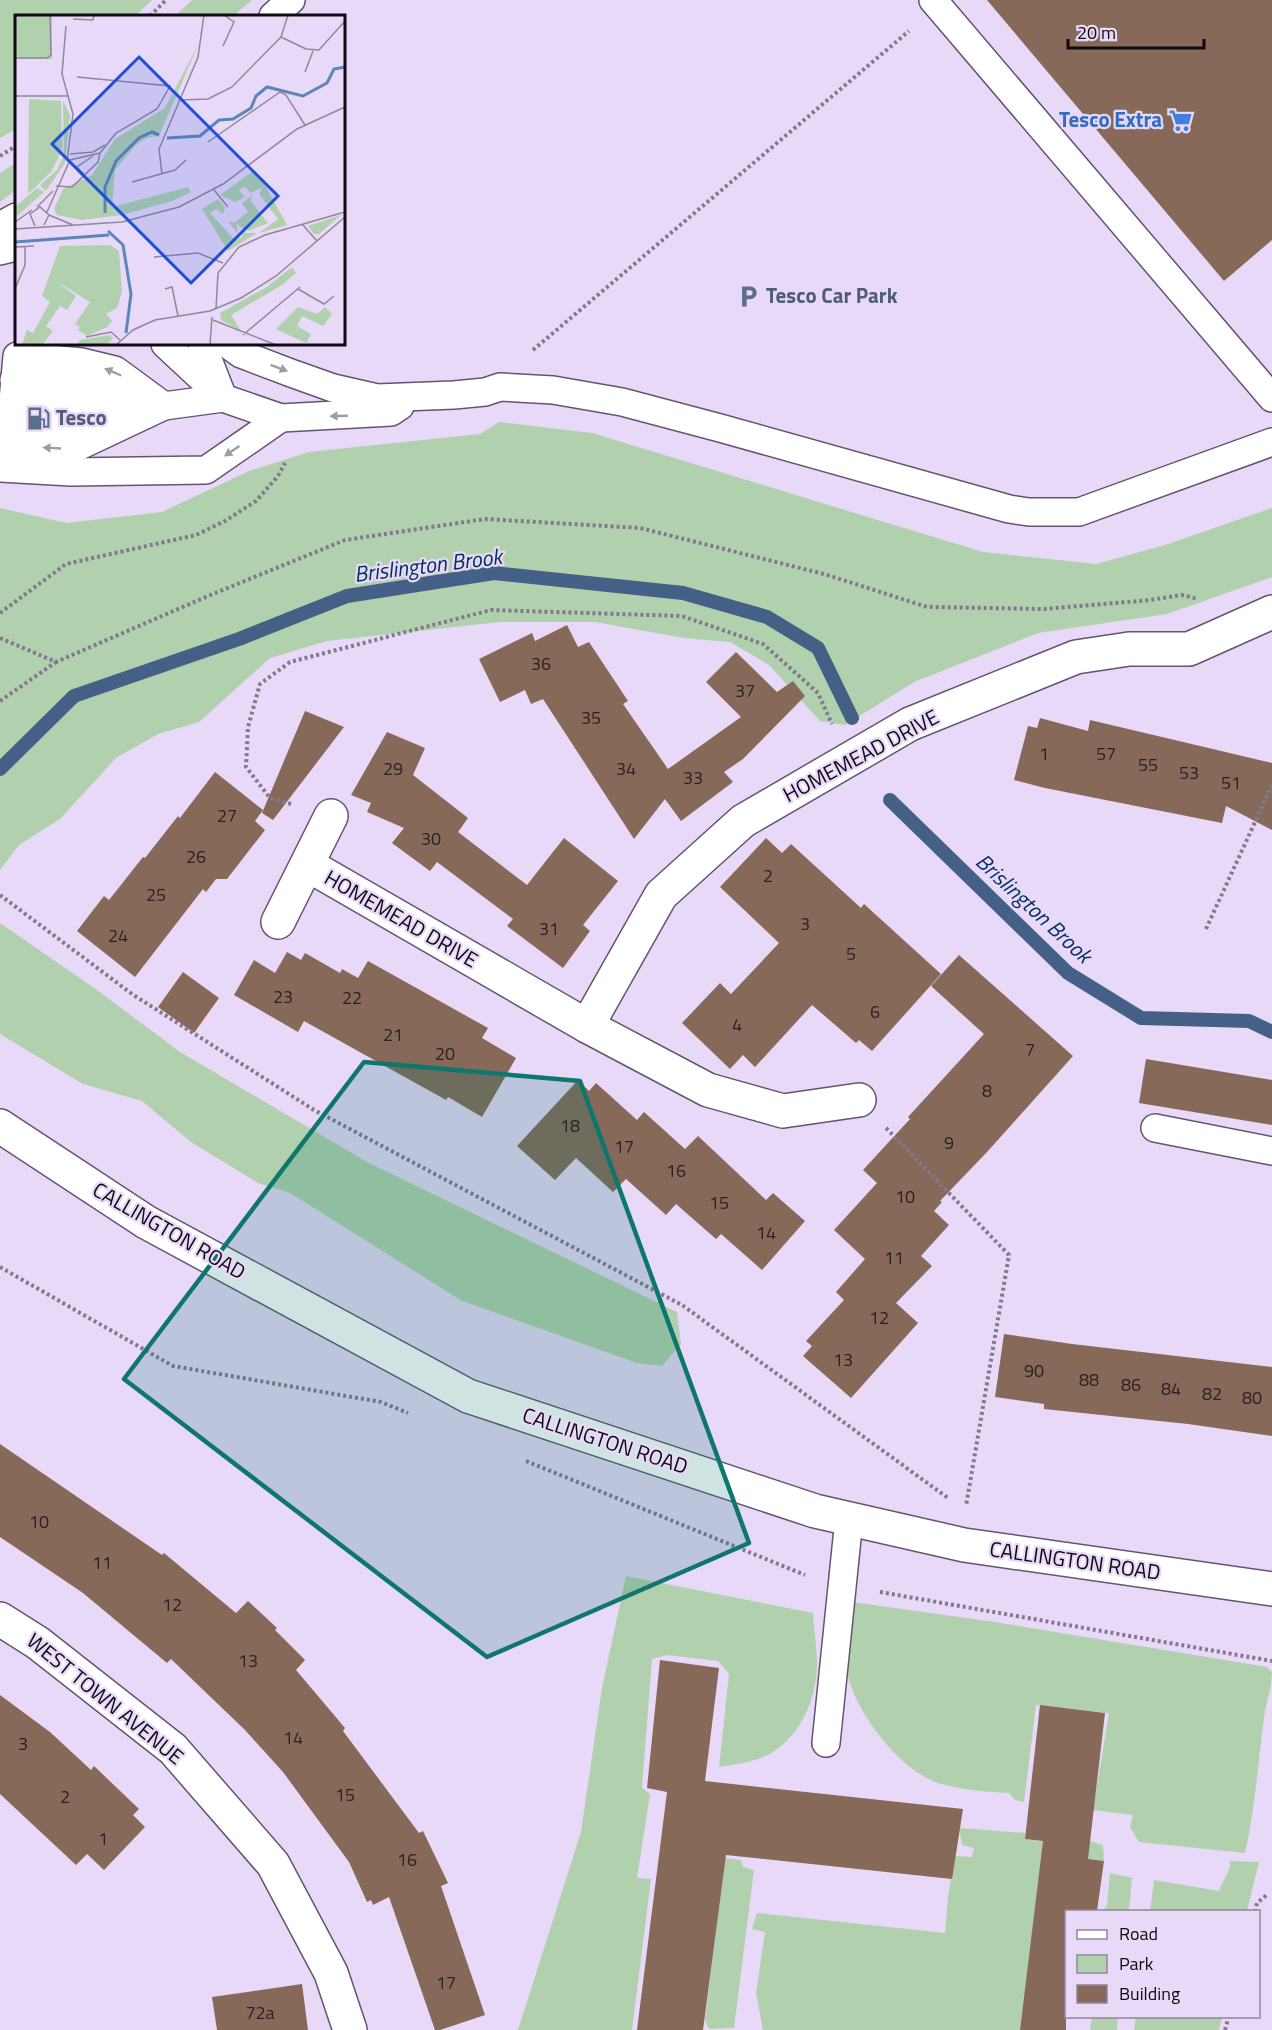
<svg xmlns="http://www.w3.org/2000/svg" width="1272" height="2030" viewBox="0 0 1272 2030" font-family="'Titillium Web',sans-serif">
  <rect width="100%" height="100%" fill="#e9d9f8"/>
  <g fill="#b1d0ad">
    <path d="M0 0H152L135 16H16V129L0 138Z"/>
    <path d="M192 0H252L233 16H175Z"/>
    <path d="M16 163V190L0 202V173Z"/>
    <path d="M499 422 592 433 983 552 1096 564 1165 545 1272 508V577L1167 614 1038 633 914 682 845 725 820 721 769 665 730 642 684 638 595 622H500L327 641 270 658 199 722 158 734 116 758 60 819 19 845 0 870V508L66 523 162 512 249 471 309 452 480 434Z"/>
    <path d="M0 923 97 990 180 1052 369 1163 677 1312 681 1344 662 1366 637 1363 462 1301 290 1193 258 1183 191 1142 142 1101 83 1084 0 1034Z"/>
    <path d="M626 1576 813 1613C814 1630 817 1648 817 1665 816 1699 802 1733 773 1752 760 1761 734 1765 719 1767L729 1674 718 1661 667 1655 652 1659 642 1788 650 1794 637 1878 651 1879 632 2030H518L581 1832 602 1688Z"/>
    <path d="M852 1602 995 1622 1267 1667 1272 1672C1272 1688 1266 1702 1264 1718 1258 1763 1255 1809 1245 1853L1139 1842 1130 1827 1133 1815 1093 1810 1109 1713 1036 1705 1024 1802 1015 1800 1009 1793C987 1792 963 1790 941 1784 900 1772 851 1708 846 1666 844 1650 850 1620 852 1602Z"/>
    <path d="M959 1828 1025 1833V1839L1089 1847 1090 1841 1103 1845 1104 1861 1042 1853 1020 2030H763L756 1993 765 1932 752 1929 757 1913 945 1933 948 1897 955 1856 972 1857 974 1848 962 1845Z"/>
    <path d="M725 1858 741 1860 743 1867 754 1870 734 2028 709 2029 705 2020Z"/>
    <path d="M1230 1861 1259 1862 1247 1911H1150L1154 1880 1219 1891 1230 1867Z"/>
    <path d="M1110 1873 1132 1878 1129 1911H1102L1107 1906Z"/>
    <path d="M1092 2017H1118L1117 2030H1090Z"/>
    <path d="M1136 2017V2016L1222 2017 1219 2030H1134Z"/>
  </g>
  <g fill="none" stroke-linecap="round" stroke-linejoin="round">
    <g stroke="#456087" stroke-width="14">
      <path d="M0 769 74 696 239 639 347 596 494 573 683 593 767 617 818 648 852 718"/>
      <path d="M890 800 1068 973 1141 1018 1249 1021 1272 1032"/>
    </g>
  </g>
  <g fill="#866958">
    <path d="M987 0H1272V240L1224 281Z"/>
    <path d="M567 625 578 647 589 642 628 701 623 704 668 769 741 717 706 682 736 652 777 692 793 681 805 696 743 759 724 772 733 782 681 821 665 799 634 839 543 699 531 704 525 690 500 702 479 659 532 633 535 641Z"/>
    <path d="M305 711 344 727 273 820 262 813Z"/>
    <path d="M1040 718 1088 731 1090 720 1272 763V830L1226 806 1222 823 1045 788 1014 780 1028 726 1037 728Z"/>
    <path d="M387 732 425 748 413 775 468 818 458 832 527 885 564 838 618 881 583 925 590 931 563 968 507 926 513 919 437 862 430 871 392 843 404 828 367 812 371 803 351 795Z"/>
    <path d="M215 772 263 810 255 821 265 830 227 879H216L206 892 203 889 135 977 77 931 104 896 109 900 143 857 145 858 178 816 180 818Z"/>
    <path d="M766 838 782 853 791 844 861 908 864 904 941 974 872 1051 859 1040 856 1043 812 1005 755 1067 743 1055 730 1069 682 1023 720 983 731 994 779 943 720 887Z"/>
    <path d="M287 952 301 960 305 953 340 973 342 969 358 978 368 961 488 1028 482 1038 516 1058 482 1117 448 1097 446 1100 304 1021 298 1032 234 995 254 960 275 973Z"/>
    <path d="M959 955 1073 1056 987 1152 940 1201 942 1202 934 1211 949 1225 921 1256 932 1266 896 1303 918 1323 851 1398 803 1356 812 1346 806 1341 844 1300 836 1292 865 1259 834 1230 877 1183 863 1170 910 1119 908 1117 984 1034 931 986Z"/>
    <path d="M183 972 219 998 194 1033 158 1007Z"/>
    <path d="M1146 1059 1272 1080V1125L1139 1103Z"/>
    <path d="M578 1080 589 1091 596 1083 637 1120 644 1112 685 1149 698 1136 766 1200 773 1193 805 1221 762 1270 721 1234 716 1239 676 1204 666 1215 626 1179 613 1192 576 1158 555 1180 517 1146Z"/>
    <path d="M1004 1334 1072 1344 1272 1367V1436L1188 1424 1044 1409V1404L995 1397Z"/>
    <path d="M0 1444 162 1555 164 1553 236 1613 248 1601 277 1628 275 1630 305 1660 296 1670 345 1728 343 1731 419 1833 423 1831 448 1883 441 1886 485 2015 440 2030H435L389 1897 373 1905 371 1900 367 1902 349 1862 283 1772 245 1730 171 1659 167 1663 83 1593 0 1537Z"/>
    <path d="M660 1660 719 1668 705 1781 963 1809 952 1879 726 1855 703 2030H637L667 1792 647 1788Z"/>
    <path d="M0 1695 50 1732 91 1770 94 1766 139 1809 133 1815 145 1827 104 1870 87 1854 76 1865 0 1794Z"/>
    <path d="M1040 1705 1105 1713 1088 1859 1104 1861 1097 1911H1066V2030H1020L1043 1841 1025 1839Z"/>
    <path d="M302 1984 308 2030H217L212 1997Z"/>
  </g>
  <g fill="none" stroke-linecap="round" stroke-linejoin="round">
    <defs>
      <g id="service">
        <path d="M933 0 1272 398"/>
        <path d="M273 16 291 0"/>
        <path d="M0 226 16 217"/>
        <path d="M0 251 16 247"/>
        <path d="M165 344 223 398 281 418 391 412 400 406"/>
        <path d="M227 344 241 354 291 373 333 388 377 398 454 395 485 392 500 387 553 390 622 402 720 428 1009 509 1029 512H1079L1272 442"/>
        <path d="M14 380 80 385 151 402"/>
        <path d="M13 401 78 406H124"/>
        <path d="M11 423 75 429 107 420"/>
        <path d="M9 446 73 449 164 406"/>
        <path d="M0 468 71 472 206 470 281 418"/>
        <path d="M7 468 17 356 82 362 115 370 164 406 223 398 202 344"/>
        <path d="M1155 1128 1272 1151"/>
        <path d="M826 1743 849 1519"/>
      </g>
      <g id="minor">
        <path d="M308 865 587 1026 708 1090 783 1111 859 1100"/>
        <path d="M278 922 331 816"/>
        <path d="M587 1026 661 895 743 821 910 724 1076 657 1129 649H1189L1272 612"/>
        <path d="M0 1619 38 1643 173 1749 273 1864 331 1973 350 2030"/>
      </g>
      <path id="primary" d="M0 1126 146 1222 468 1396 815 1511 964 1545 1272 1589"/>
    </defs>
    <use href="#service" stroke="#63556f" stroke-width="30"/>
    <use href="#minor" stroke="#63556f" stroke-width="36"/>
    <use href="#primary" stroke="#63556f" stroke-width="36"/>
    <g stroke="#83798e" stroke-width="4" stroke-dasharray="3 3" stroke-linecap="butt">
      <path d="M150 16 166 0"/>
      <path d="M0 156 16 146"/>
      <path d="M533 350 909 31"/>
      <path d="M0 613 66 564 196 535 225 521 256 501 278 476 285 463"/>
      <path d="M0 638 56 662 208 596 345 540 485 519 640 528 824 574 927 607 1045 609 1150 600 1182 595 1198 599"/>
      <path d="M0 701 56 662"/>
      <path d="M291 804 270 798 246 767 248 727 260 684 290 662 491 610 682 616 763 644 818 693 832 724"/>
      <path d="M0 895 132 994 314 1110 682 1305 948 1498"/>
      <path d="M1206 929 1272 785"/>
      <path d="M886 1128 1009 1255 966 1506"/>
      <path d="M0 1267 173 1366 381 1402 408 1413"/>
      <path d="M526 1461 805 1575"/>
      <path d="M880 1592 1272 1661"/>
      <path d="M1255 1912 1257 1903 1268 1894"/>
      <path d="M1225 2030 1229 2016"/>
    </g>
    <use href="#service" stroke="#fff" stroke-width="27"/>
    <use href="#minor" stroke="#fff" stroke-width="33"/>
    <use href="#primary" stroke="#fff" stroke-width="33"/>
  </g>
  <defs><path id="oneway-solid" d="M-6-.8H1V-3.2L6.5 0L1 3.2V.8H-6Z" transform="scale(1.5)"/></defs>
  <g fill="#9f9da1">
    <use href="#oneway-solid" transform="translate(279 368) rotate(21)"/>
    <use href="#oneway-solid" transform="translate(113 372) rotate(-157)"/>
    <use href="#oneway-solid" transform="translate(339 416) rotate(178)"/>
    <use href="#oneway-solid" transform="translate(52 448) rotate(-177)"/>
    <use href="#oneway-solid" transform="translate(232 451) rotate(146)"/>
  </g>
  <path fill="#0f766e" fill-opacity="0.2" stroke="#0f766e" stroke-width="4.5" stroke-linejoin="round" d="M364 1062 580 1081 749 1543 487 1657 124 1379Z"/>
  <defs>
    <symbol id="supermarket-bare" viewBox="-9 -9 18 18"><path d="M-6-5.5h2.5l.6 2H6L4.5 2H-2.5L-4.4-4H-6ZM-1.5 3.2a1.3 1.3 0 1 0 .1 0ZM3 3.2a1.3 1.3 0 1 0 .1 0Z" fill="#3f7fe0" stroke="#e9d9f8" stroke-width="2.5" paint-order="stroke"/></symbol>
    <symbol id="parking-bare" viewBox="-9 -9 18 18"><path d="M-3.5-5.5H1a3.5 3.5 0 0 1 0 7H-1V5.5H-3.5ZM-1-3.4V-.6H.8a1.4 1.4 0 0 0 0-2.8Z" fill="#5c6f8a" stroke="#e9d9f8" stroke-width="2.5" paint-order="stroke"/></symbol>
    <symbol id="fuel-bare" viewBox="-9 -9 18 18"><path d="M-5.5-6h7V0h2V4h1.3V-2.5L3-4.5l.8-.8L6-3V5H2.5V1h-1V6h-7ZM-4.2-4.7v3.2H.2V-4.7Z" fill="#5c6f8a" stroke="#e9d9f8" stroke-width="2.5" paint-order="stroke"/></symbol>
  </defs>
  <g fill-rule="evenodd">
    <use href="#supermarket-bare" x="1164" y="104" width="33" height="33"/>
    <use href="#parking-bare" x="732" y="280" width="33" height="33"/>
    <use href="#fuel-bare" x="22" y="402" width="33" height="33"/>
  </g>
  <g text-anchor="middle" stroke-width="4.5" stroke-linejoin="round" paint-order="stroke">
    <g font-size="18" fill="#2c2124">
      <text x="541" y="670">36</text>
      <text x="745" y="697">37</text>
      <text x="591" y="724">35</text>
      <text x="1044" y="760">1</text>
      <text x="1106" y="760">57</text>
      <text x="1148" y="771">55</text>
      <text x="393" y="775">29</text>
      <text x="626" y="775">34</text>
      <text x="1189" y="779">53</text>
      <text x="693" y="784">33</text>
      <text x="1231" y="789">51</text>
      <text x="227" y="822">27</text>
      <text x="431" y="845">30</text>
      <text x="196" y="863">26</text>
      <text x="768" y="882">2</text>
      <text x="156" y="901">25</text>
      <text x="805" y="930">3</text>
      <text x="549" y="935">31</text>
      <text x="118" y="942">24</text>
      <text x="851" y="960">5</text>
      <text x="283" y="1003">23</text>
      <text x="352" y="1004">22</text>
      <text x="875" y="1018">6</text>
      <text x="737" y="1031">4</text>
      <text x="393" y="1041">21</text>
      <text x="1030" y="1056">7</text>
      <text x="445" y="1060">20</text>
      <text x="987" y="1097">8</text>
      <text x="570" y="1132">18</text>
      <text x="949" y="1149">9</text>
      <text x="624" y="1153">17</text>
      <text x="676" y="1177">16</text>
      <text x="905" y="1203">10</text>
      <text x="719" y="1209">15</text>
      <text x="766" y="1239">14</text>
      <text x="894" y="1264">11</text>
      <text x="879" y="1324">12</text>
      <text x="843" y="1366">13</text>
      <text x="1034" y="1377">90</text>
      <text x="1089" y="1386">88</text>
      <text x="1131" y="1391">86</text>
      <text x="1171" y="1395">84</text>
      <text x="1212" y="1400">82</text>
      <text x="1252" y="1404">80</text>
      <text x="39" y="1528">10</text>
      <text x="102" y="1569">11</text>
      <text x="172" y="1611">12</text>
      <text x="248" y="1667">13</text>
      <text x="293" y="1744">14</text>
      <text x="23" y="1750">3</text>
      <text x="345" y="1801">15</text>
      <text x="65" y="1803">2</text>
      <text x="103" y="1845">1</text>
      <text x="407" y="1866">16</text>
      <text x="446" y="1989">17</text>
      <text x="260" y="2019">72a</text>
    </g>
    <g font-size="21" font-weight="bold" fill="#366cbe" stroke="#e9d9f8" text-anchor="end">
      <text x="1162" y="127">Tesco Extra</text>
    </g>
    <g font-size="21" font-weight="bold" fill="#4e5e75" stroke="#e9d9f8" text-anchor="start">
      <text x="766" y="303">Tesco Car Park</text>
      <text x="56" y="425">Tesco</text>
    </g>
    <g font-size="21" fill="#0e0913" stroke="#e9d9f8">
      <text transform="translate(861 756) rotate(-28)" y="7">HOMEMEAD DRIVE</text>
      <text transform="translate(401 919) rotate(30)" y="7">HOMEMEAD DRIVE</text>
      <text transform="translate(169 1231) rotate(30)" y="7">CALLINGTON ROAD</text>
      <text transform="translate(605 1441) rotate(18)" y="7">CALLINGTON ROAD</text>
      <text transform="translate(1075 1561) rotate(8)" y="7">CALLINGTON ROAD</text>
      <text transform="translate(105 1699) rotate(39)" y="7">WEST TOWN AVENUE</text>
    </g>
    <g font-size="22" font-style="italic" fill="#043060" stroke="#e9d9f8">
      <text transform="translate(428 565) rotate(-7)" y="8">Brislington Brook</text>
      <text transform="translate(1034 908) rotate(43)" y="8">Brislington Brook</text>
    </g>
  </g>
  <g transform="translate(15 15)">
    <rect width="330" height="330" fill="#e9d9f8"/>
    <path d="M0 0H37V44H0ZM183 30 144 121 131 123 120 131 100 155 97 192 173 172 176 177 157 186 107 200 67 205 42 200 39 194 48 174 77 160 100 124 150 93ZM14 84 46 86 47 135 36 157 13 179ZM48 86 55 100 50 148 31 176 25 170 42 155 49 140ZM238 156 250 170 272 210 244 218 263 204 244 179 248 172 235 178 230 171 224 175 230 182 220 187 205 180ZM22 173 29 177 0 203V192ZM238 180 235 185 253 208 233 216 221 209 223 219 213 206 219 208 233 197 227 188ZM203 184 210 192 208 199 201 194 195 198 219 224 227 223V218H242L213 236 187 194ZM326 200 304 219H299L293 211ZM95 230 104 236 107 277 102 293 91 299 97 306 92 312 72 321 63 315 65 312 60 309 75 287 41 266 61 281 52 295 45 291 31 311 38 316 27 330H7L12 315 18 318 35 287 27 281 45 231ZM277 252 281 258 267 270 216 300 226 316 206 305 205 298 252 272ZM283 292 302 299 310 292 317 299 308 311 287 301 282 311 296 319 291 328 261 314ZM95 320 98 323 92 330H62L65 325Z" fill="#b1d0ad"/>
    <path fill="none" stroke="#5d85b9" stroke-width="3" d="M152 123 185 121 204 105 218 104 236 93 241 81 252 72 288 81 312 68 319 54 330 52M90 198V172L101 146 124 123 137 117 144 120M93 216 108 230 116 279 111 318M0 227 94 220"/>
    <path fill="none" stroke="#91869c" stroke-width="1.5" d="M58 4 78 5 79 0M51 11 47 59 58 99 52 146M266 22 291 34 304 35 330 6M266 22 273 0M208 31 219 7 209 0M0 43H32L36 40 35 0M290 57 298 36M0 81H53M165 85 193 84 217 72 266 22M193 127 265 77 271 80 290 110M55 139 78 137 90 130M147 159 144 134 183 42 189 0M69 160 62 152 78 141M117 167 160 155 171 145M41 171 57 172 83 147 85 138M199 175 213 192M22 192 38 176M32 197 55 145 85 138 101 118 142 94 155 71 62 62M34 200 58 210M0 207 17 195M287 209 302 226M20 211 15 199 25 192 34 200 29 210M0 214 107 207 164 192 208 169 282 114 330 92M1 232 19 231M139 242 183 238 208 248M0 274 10 250V231M150 274 157 272 163 301M283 274 309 289 319 281M201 294 203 258 224 232 250 220 330 197M198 305 261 330M228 320 285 272M71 322 96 317 105 325M101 330 118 315 140 305 195 296 226 283 261 261 330 202M195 330 197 302"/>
    <path fill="#1d4ed8" fill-opacity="0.15" stroke="#1d4ed8" stroke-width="3" d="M124 42 263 181 176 268 37 129Z"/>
    <rect width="330" height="330" fill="none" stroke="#0e0913" stroke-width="3"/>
  </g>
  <rect x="1065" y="1910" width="195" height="108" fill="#e9d9f8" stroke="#91869c" stroke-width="1.5"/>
  <rect x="1077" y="1930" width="30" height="9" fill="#ffffff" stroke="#91869c" stroke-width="1.5"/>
  <text x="1119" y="1940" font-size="18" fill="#0e0913">Road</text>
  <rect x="1077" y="1955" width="30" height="18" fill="#b1d0ad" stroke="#91869c" stroke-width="1.5"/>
  <text x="1119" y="1970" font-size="18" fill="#0e0913">Park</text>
  <rect x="1077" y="1985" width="30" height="18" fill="#866958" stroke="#91869c" stroke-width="1.5"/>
  <text x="1119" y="2000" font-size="18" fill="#0e0913">Building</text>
  <path d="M1068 39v9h136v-9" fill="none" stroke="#0e0913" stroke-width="3"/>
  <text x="1077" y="39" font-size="18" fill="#0e0913" stroke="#e9d9f8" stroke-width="4.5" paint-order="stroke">20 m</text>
</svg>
